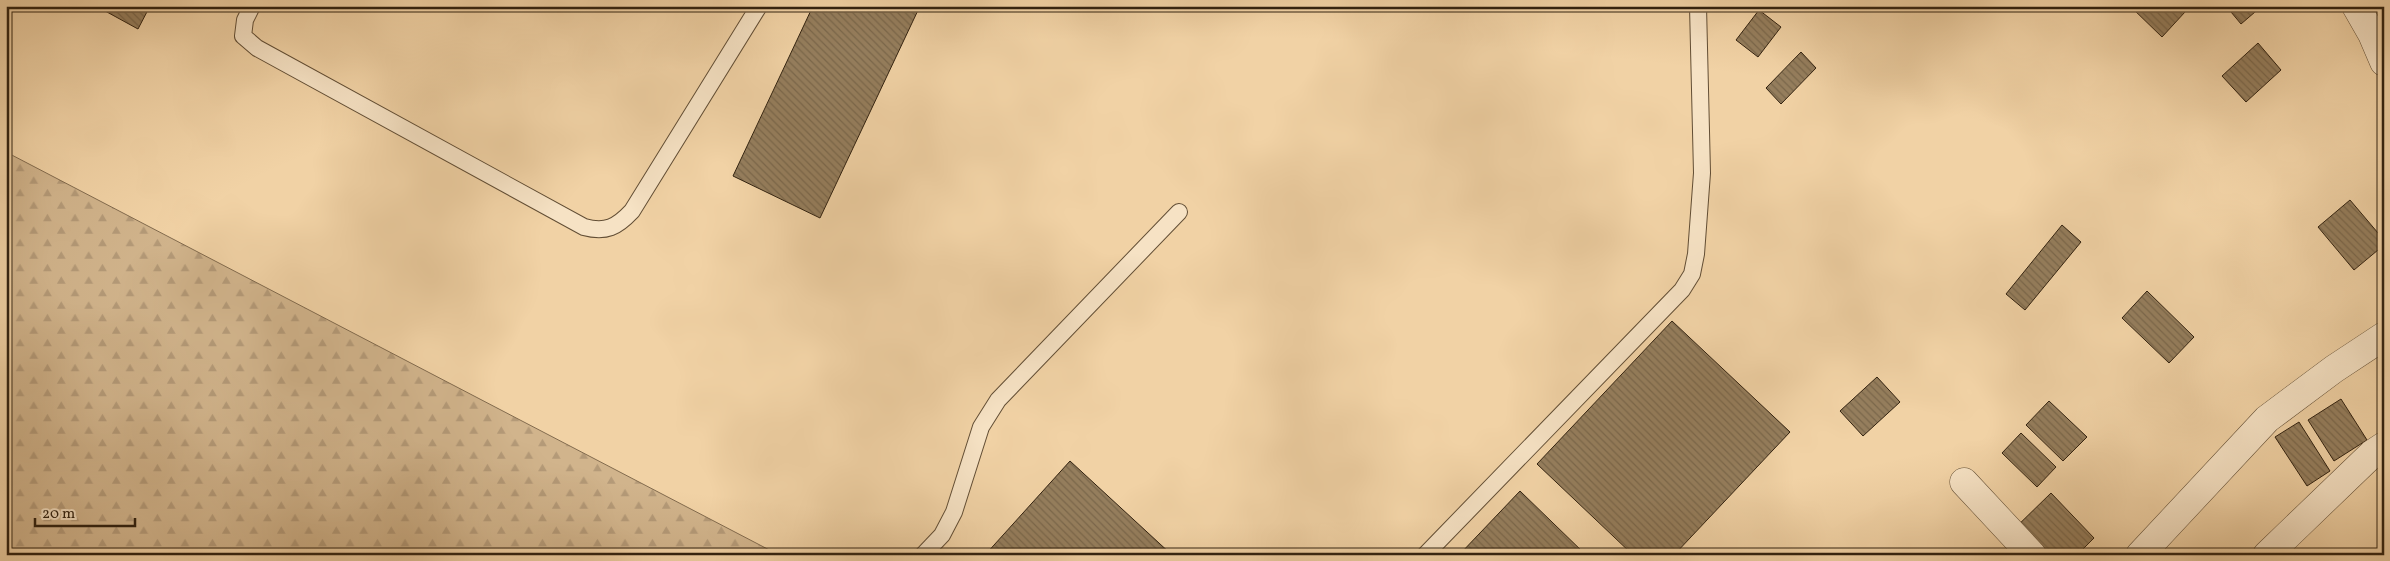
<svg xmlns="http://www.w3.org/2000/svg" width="2390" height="561" viewBox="0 0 2390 561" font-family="Vollkorn,serif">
  <defs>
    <pattern id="forest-firs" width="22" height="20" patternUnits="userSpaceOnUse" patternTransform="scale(1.25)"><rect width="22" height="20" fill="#d1b48c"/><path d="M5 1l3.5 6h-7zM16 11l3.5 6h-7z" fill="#b49a78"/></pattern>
    <pattern id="building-back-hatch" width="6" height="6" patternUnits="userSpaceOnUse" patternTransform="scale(1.25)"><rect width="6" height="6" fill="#957e5d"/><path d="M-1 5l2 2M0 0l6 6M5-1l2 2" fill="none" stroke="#7a674b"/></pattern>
  </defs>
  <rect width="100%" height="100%" fill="#f1d2a5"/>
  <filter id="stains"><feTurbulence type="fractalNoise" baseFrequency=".004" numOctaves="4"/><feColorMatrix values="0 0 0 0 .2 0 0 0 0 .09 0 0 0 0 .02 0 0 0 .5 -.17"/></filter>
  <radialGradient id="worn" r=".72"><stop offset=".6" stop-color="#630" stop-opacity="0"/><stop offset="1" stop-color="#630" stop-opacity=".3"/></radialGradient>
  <path fill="url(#forest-firs)" stroke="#826b4e" d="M6 152 779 555H6Z"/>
  <g fill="url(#building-back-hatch)" stroke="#322210">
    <path d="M96 6H150L138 29Z"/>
    <path d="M813 6H920L820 218 733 176Z"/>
    <path d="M2130 6H2178L2185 12 2162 37Z"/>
    <path d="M2226 6H2262L2241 24Z"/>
    <path d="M1759 10 1781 27 1758 57 1736 40Z"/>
    <path d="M2258 43 2281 70 2246 102 2222 76Z"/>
    <path d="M1801 52 1816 68 1781 104 1766 88Z"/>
    <path d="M2350 200 2384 240V245L2354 270 2318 227Z"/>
    <path d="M2062 225 2081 242 2025 310 2006 294Z"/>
    <path d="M2147 291 2194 337 2169 363 2122 318Z"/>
    <path d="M1672 321 1790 432 1674 555H1633L1537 464Z"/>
    <path d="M1877 377 1900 402 1863 436 1840 411Z"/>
    <path d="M2341 399 2367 440 2334 461 2308 420Z"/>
    <path d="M2049 401 2087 437 2063 461 2026 425Z"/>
    <path d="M2299 422 2330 471 2307 486 2275 437Z"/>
    <path d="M2021 433 2056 467 2037 487 2002 453Z"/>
    <path d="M1070 461 1172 555H985Z"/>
    <path d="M1520 491 1586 555H1459Z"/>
    <path d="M2051 493 2094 538 2077 555H2034L2011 532Z"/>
  </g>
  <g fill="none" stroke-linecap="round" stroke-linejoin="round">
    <defs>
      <g id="service">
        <path d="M252 6 245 20 243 36 257 48 584 227C606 233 617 227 632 211L759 6"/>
        <path d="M923 555 942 535 954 512 981 427 998 400 1179 212"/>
        <path d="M1425 555 1682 290 1692 274 1696 254 1702 173 1698 6"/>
      </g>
      <g id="minor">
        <path d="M2356 6 2372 34 2384 62"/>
        <path d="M1964 482 2032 555"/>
        <path d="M2140 555 2267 419 2334 369 2384 336"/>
        <path d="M2267 555 2372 454 2384 446"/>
      </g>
    </defs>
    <use href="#service" stroke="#624e35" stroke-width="18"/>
    <use href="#minor" stroke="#624e35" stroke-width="29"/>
    <use href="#service" stroke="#f6e2c4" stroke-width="16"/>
    <use href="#minor" stroke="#f6e2c4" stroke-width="28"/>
  </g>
  <rect width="2390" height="561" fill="none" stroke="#f1d2a5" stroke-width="25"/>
  <rect x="8" y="8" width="2375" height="546" fill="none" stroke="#322210" stroke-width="2.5"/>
  <rect x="12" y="12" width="2365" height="536" fill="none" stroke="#322210"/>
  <path d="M35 518v8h100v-8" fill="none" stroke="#322210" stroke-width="2.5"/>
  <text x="42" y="518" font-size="15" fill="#322210" stroke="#f6e2c4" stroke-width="4" paint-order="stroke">20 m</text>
  <rect width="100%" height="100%" filter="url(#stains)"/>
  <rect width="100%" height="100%" fill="url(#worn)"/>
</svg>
